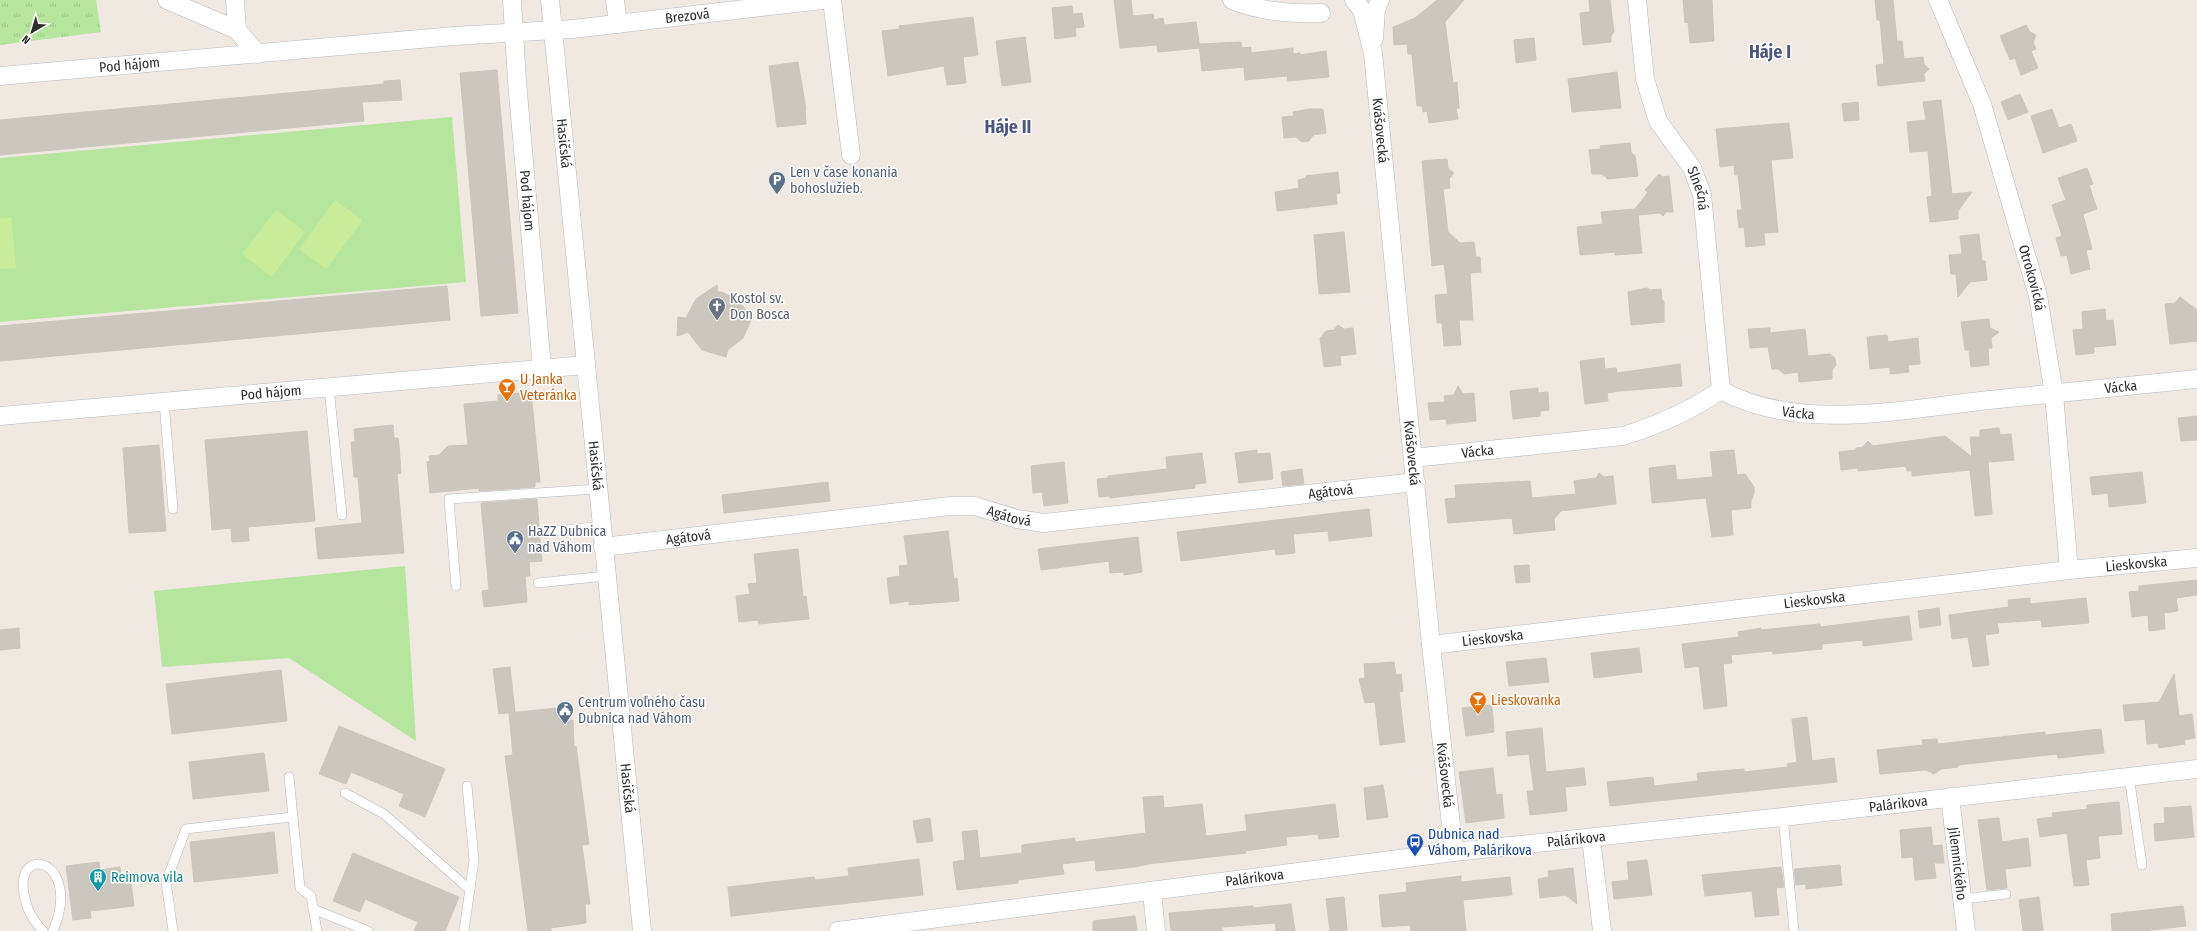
<svg xmlns="http://www.w3.org/2000/svg" width="2197" height="931" viewBox="0 0 2197 931" font-family="'Fira Sans Condensed',sans-serif">
  <defs>
    <pattern id="park-tufts" width="24" height="20" patternUnits="userSpaceOnUse"><rect width="24" height="20" fill="#b6e59e"/><path d="M3 7l-1-3M5 7V3M7 7l1-3M15 17l-1-3M17 17v-4M19 17l1-3" fill="none" stroke="#9dc588"/></pattern>
  </defs>
  <rect width="100%" height="100%" fill="#efe9e1"/>
  <g fill="#b6e59e">
    <path d="M452 117 466 282 0 322V158Z"/>
    <path d="M405 566 416 741 289 658 162 667 154 591Z"/>
  </g>
  <path fill="url(#park-tufts)" d="M0 0H96L101 32 0 45Z"/>
  <g fill="#c9ec9a">
    <path d="M335 200 363 220 326 269 299 249Z"/>
    <path d="M276 210 305 232 272 277 242 254Z"/>
    <path d="M11 217 16 268 0 269V218Z"/>
  </g>
  <g fill="#cbc7bf" stroke="#cbc5ba">
    <path d="M1114 0H1131L1133 16 1153 14 1154 20 1163 18 1164 25 1196 22 1200 48 1158 52 1157 45 1120 48Z"/>
    <path d="M1437 0H1464L1445 22 1453 83 1457 82 1459 108H1456L1458 119 1429 123 1427 111 1423 112 1422 106H1417L1412 54H1408L1407 44 1394 45 1393 27 1415 18Z"/>
    <path d="M1589 0H1610L1614 32 1611 36V42L1583 45 1580 13 1590 12Z"/>
    <path d="M1683 0H1712L1714 41 1690 43 1688 22 1685 23Z"/>
    <path d="M1875 0H1893L1897 41H1902L1904 59 1923 57 1924 64 1929 69 1924 74 1925 81 1878 86 1876 65 1884 64 1880 20H1877Z"/>
    <path d="M1072 6 1073 14 1082 13 1084 27 1075 28 1076 36 1055 39 1052 8Z"/>
    <path d="M973 17 978 55 963 57 966 83 947 85 944 66 888 76 882 31 900 29 899 26Z"/>
    <path d="M2026 25 2030 32 2036 35 2033 42 2036 49 2031 51 2038 68 2021 75 2015 58 2010 60 2000 36Z"/>
    <path d="M1025 37 1031 82 1002 86 996 41Z"/>
    <path d="M1534 38 1536 60 1516 63 1514 40Z"/>
    <path d="M1241 42 1242 48 1251 47V53L1293 48V54L1300 53V55L1326 51 1329 77 1288 81 1287 76 1245 80 1244 67 1202 71 1199 44Z"/>
    <path d="M798 62 806 109H805L806 124 777 127 769 66Z"/>
    <path d="M497 70 518 313 481 316 460 73Z"/>
    <path d="M1617 72 1621 108 1572 112 1568 79Z"/>
    <path d="M400 80 402 100 362 102 364 121 0 155V120L384 84V81Z"/>
    <path d="M2020 94 2028 112 2008 120 2001 102Z"/>
    <path d="M1941 100 1952 194 1972 192 1958 211V219L1930 222 1927 197 1932 196 1928 151 1910 152 1907 122 1926 120 1923 102Z"/>
    <path d="M1858 102 1859 120 1844 121 1842 104Z"/>
    <path d="M1310 109H1323L1326 133 1313 135 1309 141 1302 142 1296 137 1284 138 1282 117 1294 116 1293 112Z"/>
    <path d="M2052 109 2059 128 2071 124 2077 141 2043 153 2031 116Z"/>
    <path d="M1789 123 1793 158 1771 160 1778 232 1764 233 1765 245 1746 247 1744 227 1739 228 1737 210H1742L1738 175H1735L1734 165 1720 167 1716 129Z"/>
    <path d="M1630 143 1631 152 1635 156 1638 176 1607 179 1606 176H1603V174H1592L1589 150 1601 149 1600 146Z"/>
    <path d="M1447 159 1448 168 1454 173 1449 179 1450 188 1443 189 1448 232 1460 243 1474 242 1476 257H1480L1481 272 1470 273 1473 320H1459L1461 345 1444 346 1442 323H1437L1435 295 1448 294 1444 264 1432 266 1422 161Z"/>
    <path d="M2087 168 2093 184 2089 185 2097 209 2083 214 2092 249 2086 250 2090 269 2071 274 2067 255 2061 256 2056 238 2062 236 2052 205 2066 200 2058 178Z"/>
    <path d="M1338 172 1340 193 1336 194 1337 204 1277 211 1275 192 1299 188 1298 180 1306 178V176Z"/>
    <path d="M1659 174 1663 177 1669 176 1673 212H1666L1663 216 1660 213 1638 215 1642 253 1615 255V252L1580 255 1577 227 1603 224 1601 212 1635 209 1648 192 1645 190Z"/>
    <path d="M1344 232 1350 292 1319 294 1314 235Z"/>
    <path d="M1979 234 1982 261H1985L1987 280 1970 282 1958 297 1956 274H1951L1949 255 1962 254 1960 236Z"/>
    <path d="M717 285 718 292H722L738 300 752 318 743 338 728 350 726 357 702 350 688 332 677 336 678 317 686 318 696 299Z"/>
    <path d="M447 286 450 320 0 361V326Z"/>
    <path d="M1647 288 1650 290 1661 289 1662 300 1664 301V322L1631 325 1628 292Z"/>
    <path d="M2180 297 2197 310V341L2170 344 2165 304 2175 303Z"/>
    <path d="M2105 309 2106 321 2113 320 2116 345 2094 347V353L2076 355 2073 330 2083 329 2082 312Z"/>
    <path d="M1989 319 1990 328 1999 332 1991 338 1992 348H1988L1989 365 1971 367 1969 350H1965L1961 322Z"/>
    <path d="M1338 325 1344 329 1353 328 1356 354 1340 356 1341 365 1324 367 1320 338 1326 331 1334 330Z"/>
    <path d="M1770 328V333L1805 329 1808 356 1830 354 1835 358 1836 365 1832 370V379L1799 382 1798 372 1784 374 1778 369H1772L1768 347 1750 348 1748 329Z"/>
    <path d="M1887 335 1888 342 1918 338 1920 364 1908 365 1909 372 1900 373 1890 374V367L1870 369 1867 337Z"/>
    <path d="M1604 358 1605 369 1616 368 1617 373 1680 364 1682 386 1619 391 1607 393 1608 401 1585 404 1580 361Z"/>
    <path d="M1458 386 1463 394 1474 393 1476 421 1447 424 1446 419 1430 420 1428 403 1445 402 1444 396 1454 395Z"/>
    <path d="M1538 388V393L1548 392 1549 410 1540 411V416L1513 419 1510 391Z"/>
    <path d="M531 392 540 482H535V487L479 491V488L430 493 427 462 430 461 429 456 439 455 448 446 468 445 464 404 498 401V395Z"/>
    <path d="M2197 416V440L2181 441 2178 418Z"/>
    <path d="M393 425 394 438H398L399 445 401 473 397 474 404 553 318 559 315 528 362 523 358 477H354L351 442H355L354 429Z"/>
    <path d="M1999 428 2000 435 2011 434 2014 460 1988 462 1992 514 1975 516 1970 470 1912 476V471H1907L1906 466 1858 471V468L1841 470 1839 452 1856 450V448L1863 447 1868 441 1873 446 1945 436 1972 457 1970 437H1980V430Z"/>
    <path d="M307 431 315 521 248 527 249 541 232 542 231 528 212 530 205 440Z"/>
    <path d="M159 445 166 531 129 533 123 448Z"/>
    <path d="M1257 450V454L1270 453 1273 479 1239 483 1235 453Z"/>
    <path d="M1734 450 1737 475 1745 474 1754 487V493L1751 501V508L1731 510 1733 535 1712 537 1706 498 1652 503 1649 468 1675 465 1677 480 1713 477 1710 452Z"/>
    <path d="M1202 453 1206 483 1195 484V488L1110 498V496L1099 497 1097 479 1108 478V476L1167 469 1166 457Z"/>
    <path d="M1064 462 1068 503 1044 506 1042 492 1033 493 1031 466Z"/>
    <path d="M1302 469 1304 484 1283 486 1281 472Z"/>
    <path d="M2142 472 2146 503 2109 507 2108 493 2092 495 2090 477Z"/>
    <path d="M1599 473 1604 477 1613 476 1616 504 1561 511 1554 519 1555 530 1514 534 1512 518 1448 523 1445 499 1456 498 1455 485 1530 481 1532 498 1576 494 1574 481 1596 478Z"/>
    <path d="M828 482 830 501 724 513 722 495Z"/>
    <path d="M537 499 539 527 534 533 535 537 540 539 542 561 529 562 530 576H525L527 602 484 607 482 591 489 590 481 503Z"/>
    <path d="M1369 509 1372 536 1329 541 1328 531 1293 534 1295 553 1276 555 1275 549 1181 561 1177 532Z"/>
    <path d="M948 531 954 579 957 578 959 601 909 605V601L890 604 887 578 900 576 899 566 908 565 904 536Z"/>
    <path d="M1138 537 1142 572 1124 575V572L1110 573 1109 561 1041 570 1038 549Z"/>
    <path d="M798 549 803 597 806 596 809 619 759 624 758 620 739 622 736 596 750 594 748 584 757 583 754 554Z"/>
    <path d="M1529 565 1530 582 1516 583 1514 566Z"/>
    <path d="M2197 580V595L2176 598 2178 611 2164 613 2165 629 2149 631 2148 615 2132 617 2129 592 2139 591V586Z"/>
    <path d="M2030 598V604L2086 598 2089 623 2042 627 2041 620 1997 623 1999 633 1985 635 1989 665 1973 667 1968 637 1952 639 1949 615 2009 607 2008 600Z"/>
    <path d="M1939 608 1941 625 1920 628 1918 611Z"/>
    <path d="M1909 616 1912 640 1863 646V640L1822 644V649L1773 654 1772 651 1731 655 1732 663 1723 664 1727 706 1704 709 1699 666 1685 668 1682 644 1739 637 1738 632 1761 628V630L1820 624V627Z"/>
    <path d="M19 628 20 648 0 650V630Z"/>
    <path d="M1639 648 1642 672 1594 678 1591 653Z"/>
    <path d="M1546 658 1549 682 1509 686 1506 662Z"/>
    <path d="M1394 662 1396 675 1401 674 1403 691 1399 692 1405 742 1380 745 1375 702 1365 703 1359 679 1365 678 1364 664Z"/>
    <path d="M510 667 515 712 499 714 493 669Z"/>
    <path d="M281 670 287 721 172 734 166 684Z"/>
    <path d="M2174 674 2179 716 2192 714 2195 738 2184 740 2185 744 2159 748 2158 743 2147 744 2145 719 2125 721 2123 705 2159 702Z"/>
    <path d="M1492 705 1494 732 1466 736 1462 708Z"/>
    <path d="M566 707 567 721 573 720 574 747 576 746 589 844 582 845 590 904H585L586 923 550 928 551 931H528L505 756 513 755 509 713Z"/>
    <path d="M1807 717 1812 761 1834 758 1837 782 1610 806 1607 782 1653 777 1654 786 1698 781 1697 773 1744 769V772L1788 767 1787 764 1797 762 1792 719Z"/>
    <path d="M339 726 445 769 425 817 399 806 404 794 351 772 346 784 319 774Z"/>
    <path d="M1542 728 1546 772 1584 768 1586 785 1565 787 1567 811 1530 815 1527 791H1534L1529 754 1508 756 1506 732Z"/>
    <path d="M2101 729 2104 753 2058 758 2057 754 1958 765V767L1941 769 1934 774 1926 770 1880 774 1877 750 1923 745 1922 740 1937 739 1938 744 2045 732V735Z"/>
    <path d="M264 753 269 791 193 799 189 762Z"/>
    <path d="M1493 768 1496 795 1502 794 1504 818 1466 823 1459 772Z"/>
    <path d="M1383 785 1388 817 1367 820 1364 788Z"/>
    <path d="M1163 796 1164 808 1202 804 1206 836 1247 831 1245 815 1335 804 1339 837 1319 839 1318 834 1286 837 1287 845 1245 851 1246 853 1148 864 1135 867 1096 871 1095 860 1062 864 1064 874 1018 880V883L957 890 953 862 965 860 962 832 977 830 980 858 1022 853V845L1075 838V842L1146 833 1143 797Z"/>
    <path d="M2119 802 2122 834 2098 836 2100 858 2086 860 2089 885 2074 886 2067 833 2040 837 2037 819 2053 817 2052 813 2087 809V805Z"/>
    <path d="M2191 806 2194 837 2155 841 2154 824 2165 823 2164 808Z"/>
    <path d="M930 818 933 841 917 843 913 821Z"/>
    <path d="M1999 818 2002 842 2028 838 2031 866 2005 869 2007 888 1987 890 1978 820Z"/>
    <path d="M1931 827 1933 846 1942 845 1944 863H1934L1936 878 1915 880 1913 857 1902 858 1900 830Z"/>
    <path d="M274 832 278 873 194 882 190 842Z"/>
    <path d="M353 853 459 897 445 931H414L418 922 365 899 360 912 333 901Z"/>
    <path d="M919 859 923 895 731 916 728 887 814 877 815 880 849 876 848 868Z"/>
    <path d="M1647 860 1652 895 1614 899 1612 882 1629 880 1627 862Z"/>
    <path d="M99 862 100 870 120 867 122 883 131 882 134 906 90 911 91 918 73 920 66 866Z"/>
    <path d="M1840 865 1842 885 1806 889V884L1796 885 1794 869Z"/>
    <path d="M1781 867 1784 887 1776 888 1779 915 1755 917 1752 891 1705 896 1702 875Z"/>
    <path d="M1573 868 1577 904 1566 895 1540 898 1538 879 1549 877 1548 871Z"/>
    <path d="M1461 876V882L1510 877 1512 895 1463 900 1466 931H1411L1410 925 1382 927 1379 895 1407 892 1406 883Z"/>
    <path d="M1344 897 1347 930 1330 931 1326 899Z"/>
    <path d="M2039 897 2043 931H2023L2019 900Z"/>
    <path d="M1291 904 1295 931H1276L1275 923 1222 927V931H1171L1169 913 1253 906V908Z"/>
    <path d="M2183 906 2186 926 2143 931H2112L2111 914Z"/>
    <path d="M1135 916 1137 931H1093V921Z"/>
  </g>
  <g fill="none" stroke-linecap="round" stroke-linejoin="round">
    <defs>
      <g id="lane">
        <path d="M329 388 342 515"/>
        <path d="M164 402 173 509"/>
        <path d="M540 533 601 526"/>
        <path d="M538 583 606 576"/>
        <path d="M456 586 449 499 597 489"/>
        <path d="M2129 776 2142 865"/>
        <path d="M289 777 300 888 311 896 317 931"/>
        <path d="M345 793 384 814 470 890"/>
        <path d="M1783 817 1794 931"/>
        <path d="M1963 899 2006 894"/>
        <path d="M313 909 368 931"/>
        <path d="M43 931C32 919 27 910 24 894 15 842 83 860 53 931"/>
        <path d="M173 931 166 882 186 829 292 817"/>
        <path d="M464 931 474 860 467 786"/>
      </g>
      <g id="street">
        <path d="M167 0 237 30"/>
        <path d="M235 0 237 30 258 54"/>
        <path id="s1" d="M512 0 517 81 542 368"/>
        <path id="s2" d="M550 0 642 931"/>
        <path d="M615 0 618 24"/>
        <path d="M832 0 851 155"/>
        <path d="M1232 0C1260 12 1291 14 1321 13"/>
        <path id="s3" d="M1354 0 1362 10 1373 53 1431 645 1454 852"/>
        <path id="s4" d="M1637 0 1645 79 1658 121 1692 168 1702 194 1721 390"/>
        <path id="s5" d="M1938 0 1982 104 2038 296 2054 394 2069 570"/>
        <path d="M1374 39 1376 9 1380 0"/>
        <path id="s6" d="M0 76 454 36 573 29 822 0"/>
        <path id="s7" d="M0 416 585 365"/>
        <path id="s8" d="M1413 458 1623 436C1659 425 1690 411 1721 390 1798 433 1905 409 1989 400 2058 393 2128 386 2197 379"/>
        <path id="s9" d="M603 547 950 506H975L1017 519 1044 523 1416 482"/>
        <path id="s10" d="M1431 645 2069 570 2197 558"/>
        <path id="s11" d="M1950 797 1966 931"/>
        <path d="M1591 838 1602 931"/>
        <path d="M1152 892 1156 931"/>
        <path id="s12" d="M838 931 1454 852 1783 817 2197 769"/>
      </g>
    </defs>
    <use href="#lane" stroke="#b4b7c1" stroke-width="10"/>
    <use href="#street" stroke="#b4b7c1" stroke-width="19"/>
    <use href="#lane" stroke="#fff" stroke-width="9"/>
    <use href="#street" stroke="#fff" stroke-width="18"/>
  </g>
  <defs>
    <symbol id="parking-pin" viewBox="-11 -11 22 30"><path d="M0 17L-7.5 6A9.5 9.5 0 1 1 7.5 6Z" fill="#5c6f8a" stroke="#fff"/><path d="M-3.5-5.5H1a3.5 3.5 0 0 1 0 7H-1V5.5H-3.5ZM-1-3.4V-.6H.8a1.4 1.4 0 0 0 0-2.8Z" fill="#fff"/></symbol>
    <symbol id="church-pin" viewBox="-11 -11 22 30"><path d="M0 17L-7.5 6A9.5 9.5 0 1 1 7.5 6Z" fill="#6b7280" stroke="#fff"/><path d="M-1.2-6h2.4v3.5h3.3v2.4h-3.3V6h-2.4V-.1h-3.3v-2.4h3.3Z" fill="#fff"/></symbol>
    <symbol id="bar-pin" viewBox="-11 -11 22 30"><path d="M0 17L-7.5 6A9.5 9.5 0 1 1 7.5 6Z" fill="#e8710a" stroke="#fff"/><path d="M-6-5H6L.8 .8V4.5H3.5V6h-7V4.5H-.8V.8Z" fill="#fff"/></symbol>
    <symbol id="civic-pin" viewBox="-11 -11 22 30"><path d="M0 17L-7.5 6A9.5 9.5 0 1 1 7.5 6Z" fill="#5c6f8a" stroke="#fff"/><path d="M-.6-6.5H3V-4.5H.6V-3L4-1V1h2V6H-6V1h2V-1L-.6-3ZM-1.2 2.5V6h2.4V2.5Z" fill="#fff"/></symbol>
    <symbol id="bus-pin" viewBox="-11 -11 22 30"><path d="M0 17L-7.5 6A9.5 9.5 0 1 1 7.5 6Z" fill="#1a4fb4" stroke="#fff"/><path d="M-5-6H5V4H4V6H2V4H-2V6H-4V4H-5ZM-3.5-4V0h7V-4ZM-3.5 1.2v1.5H-2V1.2ZM2 1.2v1.5H3.5V1.2Z" fill="#fff"/></symbol>
    <symbol id="building-pin" viewBox="-11 -11 22 30"><path d="M0 17L-7.5 6A9.5 9.5 0 1 1 7.5 6Z" fill="#0f9aa8" stroke="#fff"/><path d="M-4-6H4V6H1V3H-1V6H-4ZM-2.5-4.3h1.7v1.8h-1.7ZM.8-4.3h1.7v1.8H.8ZM-2.5-1h1.7V.8h-1.7ZM.8-1h1.7V.8H.8Z" fill="#fff"/></symbol>
  </defs>
  <g fill-rule="evenodd">
    <use href="#parking-pin" x="767" y="170" width="20" height="27"/>
    <use href="#church-pin" x="707" y="296" width="20" height="27"/>
    <use href="#bar-pin" x="497" y="377" width="20" height="27"/>
    <use href="#civic-pin" x="505" y="529" width="20" height="27"/>
    <use href="#bar-pin" x="1468" y="690" width="20" height="27"/>
    <use href="#civic-pin" x="555" y="700" width="20" height="27"/>
    <use href="#bus-pin" x="1405" y="832" width="20" height="27"/>
    <use href="#building-pin" x="88" y="867" width="20" height="27"/>
  </g>
  <g text-anchor="middle" stroke-width="3" stroke-linejoin="round" paint-order="stroke">
    <g font-size="14" fill="#2e2e2e" stroke="#fff">
      <text dy="5" stroke="none"><textPath href="#s6" startOffset="690">Brezová</textPath></text>
      <text dy="5" stroke="none"><textPath href="#s6" startOffset="130">Pod hájom</textPath></text>
      <text dy="5" stroke="none"><textPath href="#s3" startOffset="135">Kvášovecká</textPath></text>
      <text dy="5" stroke="none"><textPath href="#s2" startOffset="144">Hasičská</textPath></text>
      <text dy="5" stroke="none"><textPath href="#s4" startOffset="203">Slnečná</textPath></text>
      <text dy="5" stroke="none"><textPath href="#s1" startOffset="201">Pod hájom</textPath></text>
      <text dy="5" stroke="none"><textPath href="#s5" startOffset="294">Otrokovická</textPath></text>
      <text dy="5" stroke="none"><textPath href="#s8" startOffset="725">Vácka</textPath></text>
      <text dy="5" stroke="none"><textPath href="#s7" startOffset="272">Pod hájom</textPath></text>
      <text dy="5" stroke="none"><textPath href="#s8" startOffset="401">Vácka</textPath></text>
      <text dy="5" stroke="none"><textPath href="#s8" startOffset="65">Vácka</textPath></text>
      <text dy="5" stroke="none"><textPath href="#s3" startOffset="459">Kvášovecká</textPath></text>
      <text dy="5" stroke="none"><textPath href="#s2" startOffset="468">Hasičská</textPath></text>
      <text dy="5" stroke="none"><textPath href="#s9" startOffset="734">Agátová</textPath></text>
      <text dy="5" stroke="none"><textPath href="#s9" startOffset="410">Agátová</textPath></text>
      <text dy="5" stroke="none"><textPath href="#s9" startOffset="86">Agátová</textPath></text>
      <text dy="5" stroke="none"><textPath href="#s10" startOffset="710">Lieskovska</textPath></text>
      <text dy="5" stroke="none"><textPath href="#s10" startOffset="386">Lieskovska</textPath></text>
      <text dy="5" stroke="none"><textPath href="#s10" startOffset="62">Lieskovska</textPath></text>
      <text dy="5" stroke="none"><textPath href="#s3" startOffset="783">Kvášovecká</textPath></text>
      <text dy="5" stroke="none"><textPath href="#s2" startOffset="792">Hasičská</textPath></text>
      <text dy="5" stroke="none"><textPath href="#s12" startOffset="1068">Palárikova</textPath></text>
      <text dy="5" stroke="none"><textPath href="#s12" startOffset="744">Palárikova</textPath></text>
      <text dy="5" stroke="none"><textPath href="#s11" startOffset="67">Jilemnického</textPath></text>
      <text dy="5" stroke="none"><textPath href="#s12" startOffset="420">Palárikova</textPath></text>
    </g>
    <g font-size="14" fill="#4e5e75" stroke="#fff" text-anchor="start">
      <text x="790" y="177">Len v čase konania<tspan x="790" dy="16">bohoslužieb.</tspan></text>
      <text x="528" y="536">HaZZ Dubnica<tspan x="528" dy="16">nad Váhom</tspan></text>
      <text x="578" y="707">Centrum voľného času<tspan x="578" dy="16">Dubnica nad Váhom</tspan></text>
    </g>
    <g font-size="14" fill="#5b616d" stroke="#fff" text-anchor="start">
      <text x="730" y="303">Kostol sv.<tspan x="730" dy="16">Don Bosca</tspan></text>
    </g>
    <g font-size="14" fill="#c56008" stroke="#fff" text-anchor="start">
      <text x="520" y="384">U Janka<tspan x="520" dy="16">Veteránka</tspan></text>
      <text x="1491" y="705">Lieskovanka</text>
    </g>
    <g font-size="14" fill="#164399" stroke="#fff" text-anchor="start">
      <text x="1428" y="839">Dubnica nad<tspan x="1428" dy="16">Váhom, Palárikova</tspan></text>
    </g>
    <g font-size="14" fill="#0d838f" stroke="#fff" text-anchor="start">
      <text x="111" y="882">Reimova vila</text>
    </g>
    <g font-size="18" font-weight="bold" fill="#4d5680" stroke="#fff">
      <text x="1770" y="58">Háje I</text>
      <text x="1008" y="133">Háje II</text>
    </g>
  </g>
  <g transform="translate(32 32) rotate(218)" stroke="#ffffff" stroke-width="3" paint-order="stroke">
  <path d="M0-3L7 15L0 10L-7 15Z" fill="#2e2e2e"/>
  <text y="-6" font-size="11" font-weight="bold" text-anchor="middle" fill="#2e2e2e">N</text>
  </g>
</svg>
